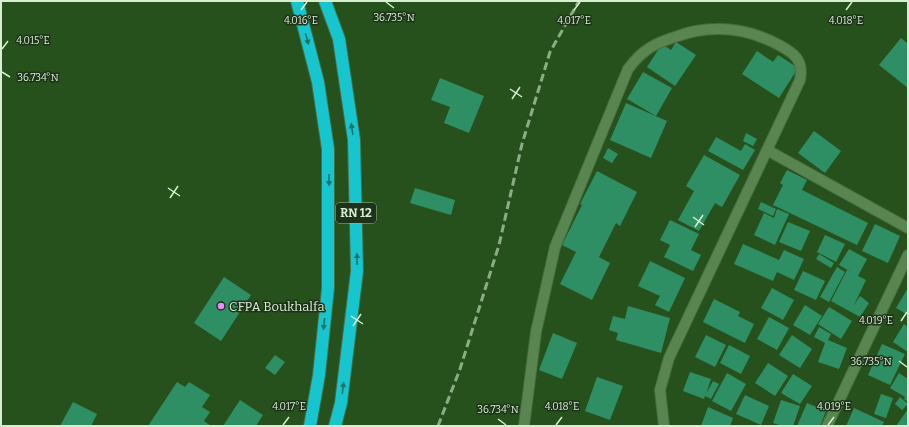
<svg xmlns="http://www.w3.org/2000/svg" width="909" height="427" viewBox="0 0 909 427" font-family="Bitter,serif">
  <rect width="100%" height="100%" fill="#26511c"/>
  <g fill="#2f8f64">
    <path d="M901 38 908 44V88L879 65Z"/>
    <path d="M676 42 696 55 675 86 647 67 662 44 671 50Z"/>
    <path d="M757 51 773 62 778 55 798 68 779 98 742 74Z"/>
    <path d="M643 72 672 88 656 116 627 99Z"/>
    <path d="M440 78 484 96 469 133 444 123 450 107 431 100Z"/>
    <path d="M626 103 667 121 651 158 610 140Z"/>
    <path d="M814 131 841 151 825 173 798 153Z"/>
    <path d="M746 133 757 139 753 146 743 141Z"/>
    <path d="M716 137 741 151 745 144 755 150 743 170 708 151Z"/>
    <path d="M608 148 618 154 612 163 603 158Z"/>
    <path d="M704 155 740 175 722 207 715 203 699 231 678 220 694 191 686 186Z"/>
    <path d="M787 170 807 180 802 190 868 223 857 245 773 205 783 185 780 183Z"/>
    <path d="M597 171 637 192 620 226 616 223 599 257 610 263 592 300 560 284 576 252 562 245 582 205 580 204Z"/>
    <path d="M415 188 455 200 451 215 410 203Z"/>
    <path d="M761 202 776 209 773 216 758 209Z"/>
    <path d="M777 209 789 214 775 245 754 235 764 213 774 218Z"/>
    <path d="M670 220 699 234 691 250 701 255 693 271 664 257 670 245 660 240Z"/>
    <path d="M788 222 810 231 801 251 779 242Z"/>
    <path d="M875 224 900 236 888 263 862 251Z"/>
    <path d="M825 235 845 244 836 262 817 252Z"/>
    <path d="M743 244 779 260 784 250 804 259 794 280 777 272 773 281 734 264Z"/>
    <path d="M849 249 867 259 858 276 866 280 854 305 860 296 869 303 860 317 831 301 847 270 851 272 839 265Z"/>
    <path d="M819 254 834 263 831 268 816 259Z"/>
    <path d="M650 261 685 278 669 312 655 305 660 296 638 286Z"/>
    <path d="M837 267 845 272 829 302 820 297Z"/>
    <path d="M803 271 825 281 816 300 794 290Z"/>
    <path d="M224 277 251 295 221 341 194 323Z"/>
    <path d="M772 288 794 300 783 320 761 308Z"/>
    <path d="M908 288V315L896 308Z"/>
    <path d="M714 299 740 312 738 316 754 324 745 343 703 322Z"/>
    <path d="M805 305 822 316 810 335 793 325Z"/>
    <path d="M628 306 670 318 661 353 616 340 618 333 609 330 613 316 625 319Z"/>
    <path d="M829 307 852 321 841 339 818 324Z"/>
    <path d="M769 317 789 328 777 350 757 339Z"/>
    <path d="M904 324 908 327V352L893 342Z"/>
    <path d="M819 327 831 334 828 340 847 348 839 369 818 362 825 343 814 337Z"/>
    <path d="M553 333 577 343 562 379 539 370Z"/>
    <path d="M706 335 726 345 715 367 695 357Z"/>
    <path d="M792 335 812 349 800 368 779 355Z"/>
    <path d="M882 344 905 354 890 385 868 375Z"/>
    <path d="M729 345 750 356 741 374 720 363Z"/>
    <path d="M275 355 285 362 275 375 265 368Z"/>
    <path d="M768 363 788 376 775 396 755 383Z"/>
    <path d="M690 372 711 379 706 394 713 381 719 384 711 399 705 396 704 399 683 391Z"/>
    <path d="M727 373 746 384 731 411 712 401Z"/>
    <path d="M899 373 908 379V402L904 399 905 397 890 388Z"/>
    <path d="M793 374 812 386 800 404 781 393Z"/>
    <path d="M597 377 623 386 610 420 585 411Z"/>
    <path d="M177 382 185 387 189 382 210 395 202 407 210 412 204 421 211 426H148Z"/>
    <path d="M881 394 893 398 886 418 874 414Z"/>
    <path d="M745 395 769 406 761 425 736 414Z"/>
    <path d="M900 397 908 404 902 410 895 404Z"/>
    <path d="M240 400 263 415 256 426H223Z"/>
    <path d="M781 400 800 406 793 426H782L773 423Z"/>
    <path d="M73 402 97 414 91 426H60Z"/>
    <path d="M807 403 826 411 820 426H797Z"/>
    <path d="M708 407 733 418 730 426H701Z"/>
    <path d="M854 408 884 422 882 426H846Z"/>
    <path d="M908 409V426H896Z"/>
  </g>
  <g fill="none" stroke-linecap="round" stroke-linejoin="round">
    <defs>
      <g id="minor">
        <path d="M767 150 908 228"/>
        <path d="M524 426 536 332 555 247 628 69C643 49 655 43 678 36 684 34 690 32 696 31 725 26 753 31 779 45 794 53 804 60 800 80L669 358 660 390 664 426"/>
        <path d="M827 426 908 255"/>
      </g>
      <g id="motorway">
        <path d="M297 1 318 82 328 149V288L319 375 310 426"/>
        <path d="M325 1 339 39 354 140 357 271 341 403 335 426"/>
      </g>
    </defs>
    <use href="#minor" stroke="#466d3f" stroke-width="12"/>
    <use href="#motorway" stroke="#466d3f" stroke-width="14"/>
    <use href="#minor" stroke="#598650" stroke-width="10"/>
    <use href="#motorway" stroke="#16c5cd" stroke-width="12"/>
    <path stroke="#8dad86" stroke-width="3" stroke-dasharray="8 4" stroke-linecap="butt" d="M438 426 460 369 499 245 522 144 550 52 579 1"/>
  </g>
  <defs><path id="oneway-solid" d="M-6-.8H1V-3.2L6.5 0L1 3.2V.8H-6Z"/></defs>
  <g fill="#1a746b">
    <use href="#oneway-solid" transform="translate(307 39) rotate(75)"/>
    <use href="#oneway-solid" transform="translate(352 129) rotate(-99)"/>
    <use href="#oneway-solid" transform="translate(329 180) rotate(89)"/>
    <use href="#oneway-solid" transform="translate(357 259) rotate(-91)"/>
    <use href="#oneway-solid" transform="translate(324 324) rotate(96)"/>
    <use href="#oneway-solid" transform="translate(343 388) rotate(-83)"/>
  </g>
  <path fill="none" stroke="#d6eed1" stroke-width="1.5" d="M386 2 394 8M301 10 307 2M574 10 580 2M846 10 852 2M2 49 8 41M2 72 10 77M510 89 522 97M512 99 520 87M168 188 180 196M170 198 178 186M693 217 704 225M695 227 703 215M351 316 363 324M901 321 907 312M353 326 361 314M899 361 907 367M498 419 506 425M283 425 289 417M556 425 562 417M828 425 834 417"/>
  <circle fill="#e98dfe" stroke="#1e311a" stroke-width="1.5" cx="221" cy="306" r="4"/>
  <g text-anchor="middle" stroke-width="3" stroke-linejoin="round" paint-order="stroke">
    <rect fill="#1e311a" stroke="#9fb59a" stroke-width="1" x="336" y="203" width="40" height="20" rx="3"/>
    <g font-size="12" font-weight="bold" fill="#d6eed1">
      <text x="356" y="217">RN 12</text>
    </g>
    <g font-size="13" fill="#d6eed1" stroke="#1e311a" text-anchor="start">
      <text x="229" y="311">CFPA Boukhalfa</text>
    </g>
  </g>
  <g font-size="10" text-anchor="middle" fill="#d6eed1" stroke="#1e311a" stroke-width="3" stroke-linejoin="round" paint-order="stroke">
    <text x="394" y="21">36.735°N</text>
    <text x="301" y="24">4.016°E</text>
    <text x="574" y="24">4.017°E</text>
    <text x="846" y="24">4.018°E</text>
    <text x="33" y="44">4.015°E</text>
    <text x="38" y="81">36.734°N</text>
    <text x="876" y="324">4.019°E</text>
    <text x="871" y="365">36.735°N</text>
    <text x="289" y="410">4.017°E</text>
    <text x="562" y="410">4.018°E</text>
    <text x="834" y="410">4.019°E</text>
    <text x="498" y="413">36.734°N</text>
  </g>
  <rect width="909" height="427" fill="none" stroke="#d6eed1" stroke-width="4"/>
</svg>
